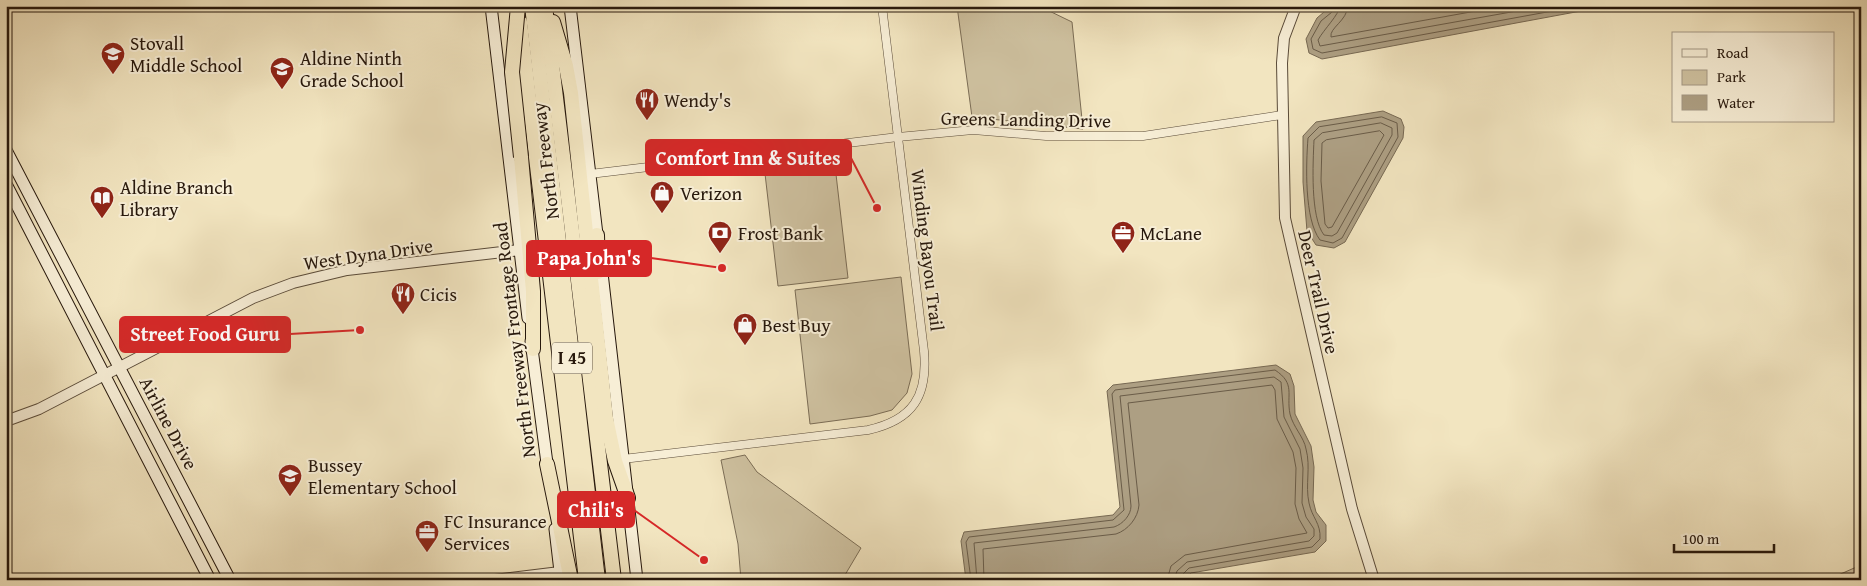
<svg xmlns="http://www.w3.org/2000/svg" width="1867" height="586" viewBox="0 0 1867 586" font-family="'Gentium Book Plus',serif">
  <rect width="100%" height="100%" fill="#f2e5c0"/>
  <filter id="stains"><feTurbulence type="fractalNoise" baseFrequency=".004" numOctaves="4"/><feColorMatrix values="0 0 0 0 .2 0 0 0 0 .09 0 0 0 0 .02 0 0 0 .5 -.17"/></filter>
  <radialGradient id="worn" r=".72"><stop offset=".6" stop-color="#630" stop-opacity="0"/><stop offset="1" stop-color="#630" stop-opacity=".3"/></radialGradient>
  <g fill="#cfc2a1" stroke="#7b6d56">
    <path d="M957 6H1039L1072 22 1083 129 972 117Z"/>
    <path d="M834 157 848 278 778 286 764 165Z"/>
    <path d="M901 277 912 374 907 393 892 410 870 416 810 424 795 290Z"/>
    <path d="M745 455 757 472 861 548 842 580H741L738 544 721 460Z"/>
    <path d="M1861 565V580H1827Z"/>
  </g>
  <g fill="#ad9f83" stroke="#776953">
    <path d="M1331 6H1608L1322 59 1309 53 1306 39 1317 18Z"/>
    <path d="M1383 111 1401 119 1404 127 1403 138 1345 242 1334 248 1316 245 1307 231 1303 182V136L1316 122Z"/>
    <path d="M1276 365 1290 374 1294 386 1295 414 1311 446 1314 467 1313 500 1316 512 1326 525V541L1315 552 1191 573 1184 580H966L961 541 964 532 1113 515 1120 507 1107 391 1113 385Z"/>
  </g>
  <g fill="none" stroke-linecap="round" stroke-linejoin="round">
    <g stroke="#6a5c48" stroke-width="1">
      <path d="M1334 6 1332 12 1321 21 1311 39 1313 49 1322 53 1580 6"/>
      <path d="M1340 6C1339 15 1324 29 1318 40L1320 46 1545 6"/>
      <path d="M1348 6C1347 21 1329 28 1331 37L1504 6"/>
      <path d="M1382 117 1397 123 1398 137 1342 238 1333 243 1320 240C1304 219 1306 164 1308 138L1319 127Z"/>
      <path d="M1381 123 1392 128V135L1337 233 1332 236 1324 235C1310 217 1313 163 1314 140L1322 133Z"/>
      <path d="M1380 131 1384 135 1332 227 1328 228 1325 224 1321 181 1322 143 1326 140Z"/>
      <path d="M971 580 966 542 969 537 1113 520 1124 510 1112 394 1115 390 1275 370C1296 384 1286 394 1290 414 1293 427 1304 437 1306 449 1311 467 1305 485 1309 503 1312 518 1321 523 1320 539L1312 547 1189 568 1182 575 1180 580"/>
      <path d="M977 580 974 543 1114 527C1123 524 1131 515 1131 506L1120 396 1274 377 1281 382 1284 417 1300 449 1303 468 1302 503 1306 517 1314 529V536L1309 541 1187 562 1177 571 1174 580"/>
      <path d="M984 580 983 549 1116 534C1128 530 1138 518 1139 505L1128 403 1272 385 1275 390 1277 419 1293 452 1296 468 1295 504 1299 519 1307 533 1185 555 1171 566 1167 580"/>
    </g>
    <defs>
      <g id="minor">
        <path d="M590 174 898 137 973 130 1046 136H1143L1282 115"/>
        <path d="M623 459 868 430C913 420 928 396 924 351L882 6"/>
      </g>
      <g id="tertiary">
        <path d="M1296 6 1284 38 1282 63 1285 218 1352 509 1374 580"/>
        <path d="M6 421 39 409 253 298 293 283 347 270 520 250"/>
        <path d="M495 580 560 572"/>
      </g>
      <g id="secondary">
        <path d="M491 6 528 318"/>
        <path d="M570 6 598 243"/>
        <path d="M6 150 230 580"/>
        <path d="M6 184 210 580"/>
        <path d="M601 264 637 580"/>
        <path d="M531 341 548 471"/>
        <path d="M555 529 561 580"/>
      </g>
      <g id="motorway">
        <path d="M532 6 598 580"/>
        <path d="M545 6 614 580"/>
        <path d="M520 22 586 580"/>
        <path d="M553 22 566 66 571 93 606 418 615 461 628 498"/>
        <path d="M521 157 533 291V349"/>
        <path d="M597 235 598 272"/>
        <path d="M547 464 571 580"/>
      </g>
    </defs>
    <use href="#minor" stroke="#5a4b39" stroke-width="9"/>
    <use href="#tertiary" stroke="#5a4b39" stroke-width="12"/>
    <use href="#secondary" stroke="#27180c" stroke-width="13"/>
    <use href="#motorway" stroke="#27180c" stroke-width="16"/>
    <use href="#minor" stroke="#f7eed6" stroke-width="8"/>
    <use href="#tertiary" stroke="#f7eed6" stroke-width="10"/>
    <use href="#secondary" stroke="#f7eed6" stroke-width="11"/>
    <use href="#motorway" stroke="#f2e5c0" stroke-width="14"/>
    <defs>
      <path id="motorway-bridge" d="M518 6 512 72 521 157"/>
    </defs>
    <use href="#motorway-bridge" stroke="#27180c" stroke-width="16" stroke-linecap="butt"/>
    <use href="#motorway-bridge" stroke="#f2e5c0" stroke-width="14"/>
  </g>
  <defs>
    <symbol id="school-pin" viewBox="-11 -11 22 30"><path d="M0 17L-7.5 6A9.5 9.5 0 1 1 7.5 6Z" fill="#8f2418" stroke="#f7eed6"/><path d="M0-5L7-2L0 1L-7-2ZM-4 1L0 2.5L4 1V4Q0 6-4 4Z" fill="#fff"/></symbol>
    <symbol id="restaurant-pin" viewBox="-11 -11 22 30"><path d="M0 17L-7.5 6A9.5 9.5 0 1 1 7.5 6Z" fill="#8f2418" stroke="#f7eed6"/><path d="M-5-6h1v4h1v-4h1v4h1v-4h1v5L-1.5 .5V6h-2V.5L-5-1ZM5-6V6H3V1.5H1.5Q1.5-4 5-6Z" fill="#fff"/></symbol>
    <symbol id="shop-pin" viewBox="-11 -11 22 30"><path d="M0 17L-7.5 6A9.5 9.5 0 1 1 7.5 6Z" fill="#8f2418" stroke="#f7eed6"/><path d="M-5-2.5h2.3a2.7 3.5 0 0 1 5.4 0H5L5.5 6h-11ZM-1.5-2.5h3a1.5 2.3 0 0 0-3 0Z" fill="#fff"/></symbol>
    <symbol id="library-pin" viewBox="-11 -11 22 30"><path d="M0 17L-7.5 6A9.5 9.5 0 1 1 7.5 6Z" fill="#8f2418" stroke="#f7eed6"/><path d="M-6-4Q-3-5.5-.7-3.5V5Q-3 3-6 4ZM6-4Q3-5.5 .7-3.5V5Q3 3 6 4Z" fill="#fff"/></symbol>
    <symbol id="bank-pin" viewBox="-11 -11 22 30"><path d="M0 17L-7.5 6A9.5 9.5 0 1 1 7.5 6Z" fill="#8f2418" stroke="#f7eed6"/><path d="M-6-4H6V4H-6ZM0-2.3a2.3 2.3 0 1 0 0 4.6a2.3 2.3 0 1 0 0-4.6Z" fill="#fff"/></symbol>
    <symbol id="office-pin" viewBox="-11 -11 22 30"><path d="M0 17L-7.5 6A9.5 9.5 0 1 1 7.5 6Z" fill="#8f2418" stroke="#f7eed6"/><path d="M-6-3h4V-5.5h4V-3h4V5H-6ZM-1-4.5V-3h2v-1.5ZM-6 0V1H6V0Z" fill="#fff"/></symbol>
  </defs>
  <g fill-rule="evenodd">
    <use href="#school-pin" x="99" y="40" width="28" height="38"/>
    <use href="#school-pin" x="268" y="55" width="28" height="38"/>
    <use href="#restaurant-pin" x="633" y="86" width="28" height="38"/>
    <use href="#shop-pin" x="648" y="179" width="28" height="38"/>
    <use href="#library-pin" x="88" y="184" width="28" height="38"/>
    <use href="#bank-pin" x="706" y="219" width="28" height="38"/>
    <use href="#office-pin" x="1109" y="219" width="28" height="38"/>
    <use href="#restaurant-pin" x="389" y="280" width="28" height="38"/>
    <use href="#shop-pin" x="731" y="311" width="28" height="38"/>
    <use href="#school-pin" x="276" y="462" width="28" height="38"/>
    <use href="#office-pin" x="413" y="518" width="28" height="38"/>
  </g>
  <g text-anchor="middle" stroke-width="4" stroke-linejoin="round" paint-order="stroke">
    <rect fill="#f7eed6" stroke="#655849" stroke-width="1" x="552" y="342.5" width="40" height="31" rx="4"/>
    <g font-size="18" font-weight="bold" fill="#27180c">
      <text x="572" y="364">I 45</text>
    </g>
    <g font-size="19" fill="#27180c" stroke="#f7eed6" text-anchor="start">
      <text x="130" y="50">Stovall<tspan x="130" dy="22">Middle School</tspan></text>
      <text x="300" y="65">Aldine Ninth<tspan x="300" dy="22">Grade School</tspan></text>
      <text x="664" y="107">Wendy's</text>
      <text x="120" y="194">Aldine Branch<tspan x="120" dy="22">Library</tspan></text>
      <text x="680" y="200">Verizon</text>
      <text x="738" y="240">Frost Bank</text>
      <text x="1140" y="240">McLane</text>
      <text x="420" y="301">Cicis</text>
      <text x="762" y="332">Best Buy</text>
      <text x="308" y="472">Bussey<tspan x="308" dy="22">Elementary School</tspan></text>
      <text x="444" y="528">FC Insurance<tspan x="444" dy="22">Services</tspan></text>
    </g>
    <g font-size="19" fill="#27180c" stroke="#f7eed6">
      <text transform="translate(1026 119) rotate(1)" y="7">Greens Landing Drive</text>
      <text transform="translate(545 161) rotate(-97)" y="7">North Freeway</text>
      <text transform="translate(928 250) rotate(83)" y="7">Winding Bayou Trail</text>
      <text transform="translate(368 254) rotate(-8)" y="7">West Dyna Drive</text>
      <text transform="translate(1319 292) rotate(77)" y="7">Deer Trail Drive</text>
      <text transform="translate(514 340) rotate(-97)" y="7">North Freeway Frontage Road</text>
      <text transform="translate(169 423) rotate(62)" y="7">Airline Drive</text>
    </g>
  </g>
  <path fill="none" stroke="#d62828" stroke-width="2" d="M877 208L851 158M722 268L651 258M360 330L290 334M704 560L634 510"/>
  <g fill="#d62828" stroke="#f7eed6" stroke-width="2">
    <circle cx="877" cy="208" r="5"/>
    <circle cx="722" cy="268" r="5"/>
    <circle cx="360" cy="330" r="5"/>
    <circle cx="704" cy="560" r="5"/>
  </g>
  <g fill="#d62828" stroke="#d62828" stroke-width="2">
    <rect x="646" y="140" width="205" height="35" rx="5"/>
    <rect x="527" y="241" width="124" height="35" rx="5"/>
    <rect x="120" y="317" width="170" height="35" rx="5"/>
    <rect x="558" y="492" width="76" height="35" rx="5"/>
  </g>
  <g font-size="20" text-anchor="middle" font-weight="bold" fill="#fff">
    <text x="748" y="165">Comfort Inn &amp; Suites</text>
    <text x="589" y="265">Papa John's</text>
    <text x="205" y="341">Street Food Guru</text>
    <text x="596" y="517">Chili's</text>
  </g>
  <rect width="1867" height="586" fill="none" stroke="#f2e5c0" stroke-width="25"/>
  <rect x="8" y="8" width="1852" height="571" fill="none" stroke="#27180c" stroke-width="2.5"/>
  <rect x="12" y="12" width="1842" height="561" fill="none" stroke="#27180c"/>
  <rect x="1672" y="32" width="162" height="90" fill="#f7eed6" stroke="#a49885"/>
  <rect x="1682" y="49" width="25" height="8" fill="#f7eed6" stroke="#a49885"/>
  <text x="1717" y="58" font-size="15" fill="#27180c">Road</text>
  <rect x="1682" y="70" width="25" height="15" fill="#cfc2a1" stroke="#a49885"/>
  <text x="1717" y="82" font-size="15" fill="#27180c">Park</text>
  <rect x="1682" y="95" width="25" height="15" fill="#ad9f83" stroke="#a49885"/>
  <text x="1717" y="108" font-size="15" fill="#27180c">Water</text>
  <path d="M1674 544v8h100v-8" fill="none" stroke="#27180c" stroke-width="2.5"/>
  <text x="1682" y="544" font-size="15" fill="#27180c" stroke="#f7eed6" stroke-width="4" paint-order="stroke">100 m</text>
  <rect width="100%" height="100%" filter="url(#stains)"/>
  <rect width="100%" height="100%" fill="url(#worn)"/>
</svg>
